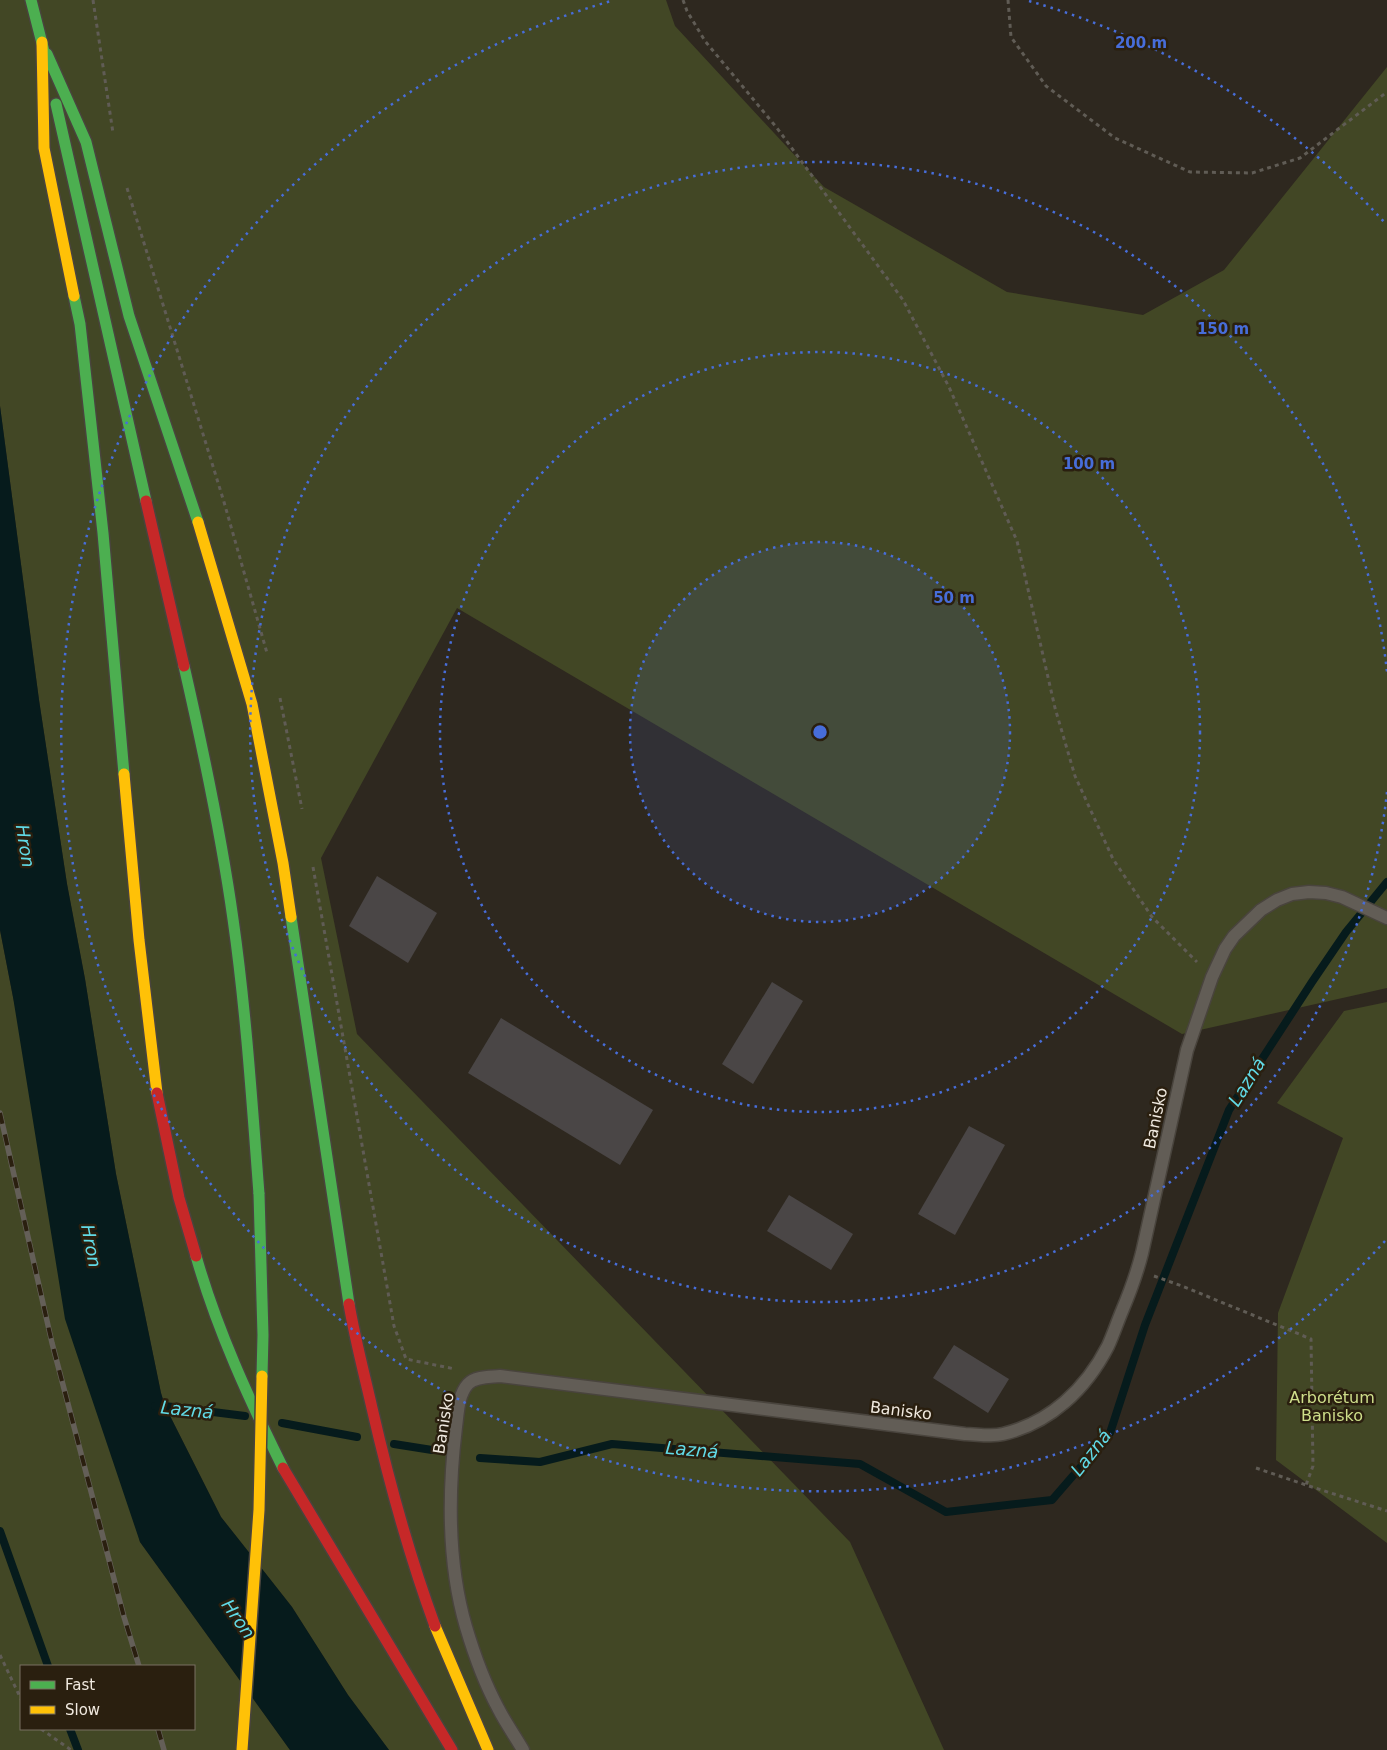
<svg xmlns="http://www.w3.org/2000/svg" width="1387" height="1750" viewBox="0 0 1387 1750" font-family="'DejaVu Sans',sans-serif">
  <rect width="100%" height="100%" fill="#2e281f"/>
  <g fill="#424725" fill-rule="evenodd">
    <path d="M0 0H666L675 26 824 187 1007 292 1143 315 1224 270 1387 67V988L1182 1034 457 608 321 858 357 1034 850 1542 944 1750H389L348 1695 292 1607 221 1517 165 1406 161 1393 116 1174 85 979 67 884 39 700 0 406Z"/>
    <path d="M0 930 13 997 140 1542 290 1750H0ZM21 1666H194V1729H21Z"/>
    <path d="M1387 1002V1543L1276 1460 1278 1313 1343 1138 1277 1103 1344 1011Z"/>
  </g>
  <path fill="#061b1c" d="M0 406 39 700 67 884 85 979 116 1174 161 1393 165 1406 221 1517 292 1607 348 1695 389 1750H290L140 1542 65 1319 13 997 0 930Z"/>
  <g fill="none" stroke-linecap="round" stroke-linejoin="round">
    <g stroke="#061b1c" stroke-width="8">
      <path d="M155 1406H165L245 1416"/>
      <path d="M282 1423 357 1437"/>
      <path d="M394 1444 432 1450"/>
      <path d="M480 1458 540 1462 612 1444 860 1464 946 1512 1052 1500 1110 1433 1145 1325 1229 1110 1312 982 1346 932 1387 882"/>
      <path d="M0 1531 48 1666"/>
      <path d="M70 1729 78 1750"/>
    </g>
  </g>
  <g fill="#4a4646">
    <path d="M377 876 437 913 408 963 349 926Z"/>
    <path d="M772 982 803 1001 753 1084 722 1064Z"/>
    <path d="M501 1018 653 1110 620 1165 468 1073Z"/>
    <path d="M969 1126 1005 1145 955 1235 918 1214Z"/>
    <path d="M789 1195 853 1234 831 1270 767 1231Z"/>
    <path d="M954 1345 1009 1379 988 1413 933 1378Z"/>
  </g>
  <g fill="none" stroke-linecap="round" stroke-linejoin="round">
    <defs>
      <path id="lane" d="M523 1750C515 1736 505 1722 498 1708 484 1682 474 1654 466 1627 447 1562 448 1493 456 1427 458 1413 458 1395 468 1384 475 1376 490 1377 500 1376L965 1434C977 1434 991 1437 1003 1434 1050 1423 1086 1389 1108 1346 1113 1335 1117 1323 1122 1311 1130 1292 1137 1273 1142 1253L1187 1050 1212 977 1225 949 1234 936 1261 910 1277 900 1292 894 1309 892 1326 893 1342 897 1387 918"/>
      <g id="fast">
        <path d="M31 0 46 59"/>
        <path d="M47 54 86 142 129 316 198 522"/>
        <path d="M56 104 146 501"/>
        <path d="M74 296 80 324 103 533 124 774"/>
        <path d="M184 666C203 749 221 833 233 919 246 1010 252 1102 259 1194"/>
        <path d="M291 917 349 1304"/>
        <path d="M196 1256C217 1330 249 1399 283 1468"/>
      </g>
      <g id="slow">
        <path d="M42 42 44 148 74 296"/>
        <path d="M198 522 252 704 283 863 291 917"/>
        <path d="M124 774 139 940 157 1093"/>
        <path d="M435 1626 488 1750"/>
      </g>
      <g id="jam">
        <path d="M146 501 184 666"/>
        <path d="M157 1093 179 1198 196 1256"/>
        <path d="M349 1304C355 1339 364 1373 372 1408 389 1482 409 1555 435 1626"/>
        <path d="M283 1468 452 1750"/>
      </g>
    </defs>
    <use href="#lane" stroke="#49443d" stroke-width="15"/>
    <use href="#fast" stroke="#49443d" stroke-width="14"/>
    <use href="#slow" stroke="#49443d" stroke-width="14"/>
    <use href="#jam" stroke="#49443d" stroke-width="14"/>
    <g stroke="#605c55" stroke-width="3" stroke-dasharray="4 4" stroke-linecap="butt">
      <path d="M93 0 113 133"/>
      <path d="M683 0 687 11 705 41 777 128 903 300 949 387 1017 541 1055 708 1075 776 1113 859 1152 917 1197 962"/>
      <path d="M1008 0 1011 37 1046 86 1115 138 1190 172 1252 173 1300 158 1387 92"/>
      <path d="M127 188 224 502 267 653"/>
      <path d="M280 698 302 809"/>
      <path d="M313 867 394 1326 406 1359 455 1369"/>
      <path d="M1154 1276 1182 1286 1311 1339 1313 1466 1306 1485"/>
      <path d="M1256 1468 1306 1485 1387 1511"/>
      <path d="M0 1655 21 1699"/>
      <path d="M41 1729 71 1750"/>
    </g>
    <use href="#lane" stroke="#625d56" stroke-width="12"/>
    <use href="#fast" stroke="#4caf50" stroke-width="11"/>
    <use href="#slow" stroke="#ffc107" stroke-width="11"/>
    <use href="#jam" stroke="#c62828" stroke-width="11"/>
    <defs>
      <g id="rail">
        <path d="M0 1113 52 1343 124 1617 139 1666"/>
        <path d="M158 1729 164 1750"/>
      </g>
    </defs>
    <use href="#rail" stroke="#645f58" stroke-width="5.5"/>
    <use href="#rail" stroke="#2a1f0f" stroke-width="4" stroke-dasharray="11" stroke-linecap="butt"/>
    <defs>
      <path id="fast-bridge" d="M259 1194 263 1335 262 1376"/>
      <path id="slow-bridge" d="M242 1750 259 1510 262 1376"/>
    </defs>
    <use href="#fast-bridge" stroke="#49443d" stroke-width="14" stroke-linecap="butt"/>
    <use href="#slow-bridge" stroke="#49443d" stroke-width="14" stroke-linecap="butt"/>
    <use href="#fast-bridge" stroke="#4caf50" stroke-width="11"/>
    <use href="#slow-bridge" stroke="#ffc107" stroke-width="11"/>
  </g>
  <circle cx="820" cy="732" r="190" fill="#476dd9" fill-opacity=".12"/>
  <g fill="none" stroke="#476dd9" stroke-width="2.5" stroke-dasharray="2.5 5">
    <circle cx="820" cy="732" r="190"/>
    <circle cx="820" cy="732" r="380"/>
    <path d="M1387 792A570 570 0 1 1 1387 672"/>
    <path d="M1385 1241A760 760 0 1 1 611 1M1029 1A760 760 0 0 1 1385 223"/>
  </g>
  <g text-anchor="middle" stroke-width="5" stroke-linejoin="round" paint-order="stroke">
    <g font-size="16" fill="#f0e9df" stroke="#2a1f0f">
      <text transform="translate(1155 1118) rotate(-78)" y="6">Banisko</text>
      <text transform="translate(901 1410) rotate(7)" y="6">Banisko</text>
      <text transform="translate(443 1423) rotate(-81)" y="6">Banisko</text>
    </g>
    <g font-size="16" fill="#cede8a" stroke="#2a1f0f">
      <text x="1332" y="1403">Arborétum<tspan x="1332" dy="18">Banisko</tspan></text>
    </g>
    <g font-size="18" font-style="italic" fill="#61dae6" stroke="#2a1f0f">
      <text transform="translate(25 846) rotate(81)" y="6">Hron</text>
      <text transform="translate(1247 1082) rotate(-58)" y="6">Lazná</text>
      <text transform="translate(91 1246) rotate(79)" y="6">Hron</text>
      <text transform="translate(187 1410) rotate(6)" y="6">Lazná</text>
      <text transform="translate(692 1450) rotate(5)" y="6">Lazná</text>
      <text transform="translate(1091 1453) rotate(-52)" y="6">Lazná</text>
      <text transform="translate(238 1619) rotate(55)" y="6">Hron</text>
    </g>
  </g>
  <circle cx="820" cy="732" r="8" fill="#476dd9" stroke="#2a1f0f" stroke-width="2.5"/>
  <g font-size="15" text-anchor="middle" font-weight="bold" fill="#476dd9" stroke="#2a1f0f" stroke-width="5" stroke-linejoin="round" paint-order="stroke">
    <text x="1141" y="48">200 m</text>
    <text x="1223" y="334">150 m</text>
    <text x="1089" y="469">100 m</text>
    <text x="954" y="603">50 m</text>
  </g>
  <rect x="20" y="1665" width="175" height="65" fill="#2a1f0f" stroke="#797062"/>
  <rect x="30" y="1681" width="25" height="8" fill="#4caf50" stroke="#797062"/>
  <text x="65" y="1690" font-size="15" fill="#f0e9df">Fast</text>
  <rect x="30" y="1706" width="25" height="8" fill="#ffc107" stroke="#797062"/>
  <text x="65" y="1715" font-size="15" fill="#f0e9df">Slow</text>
</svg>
